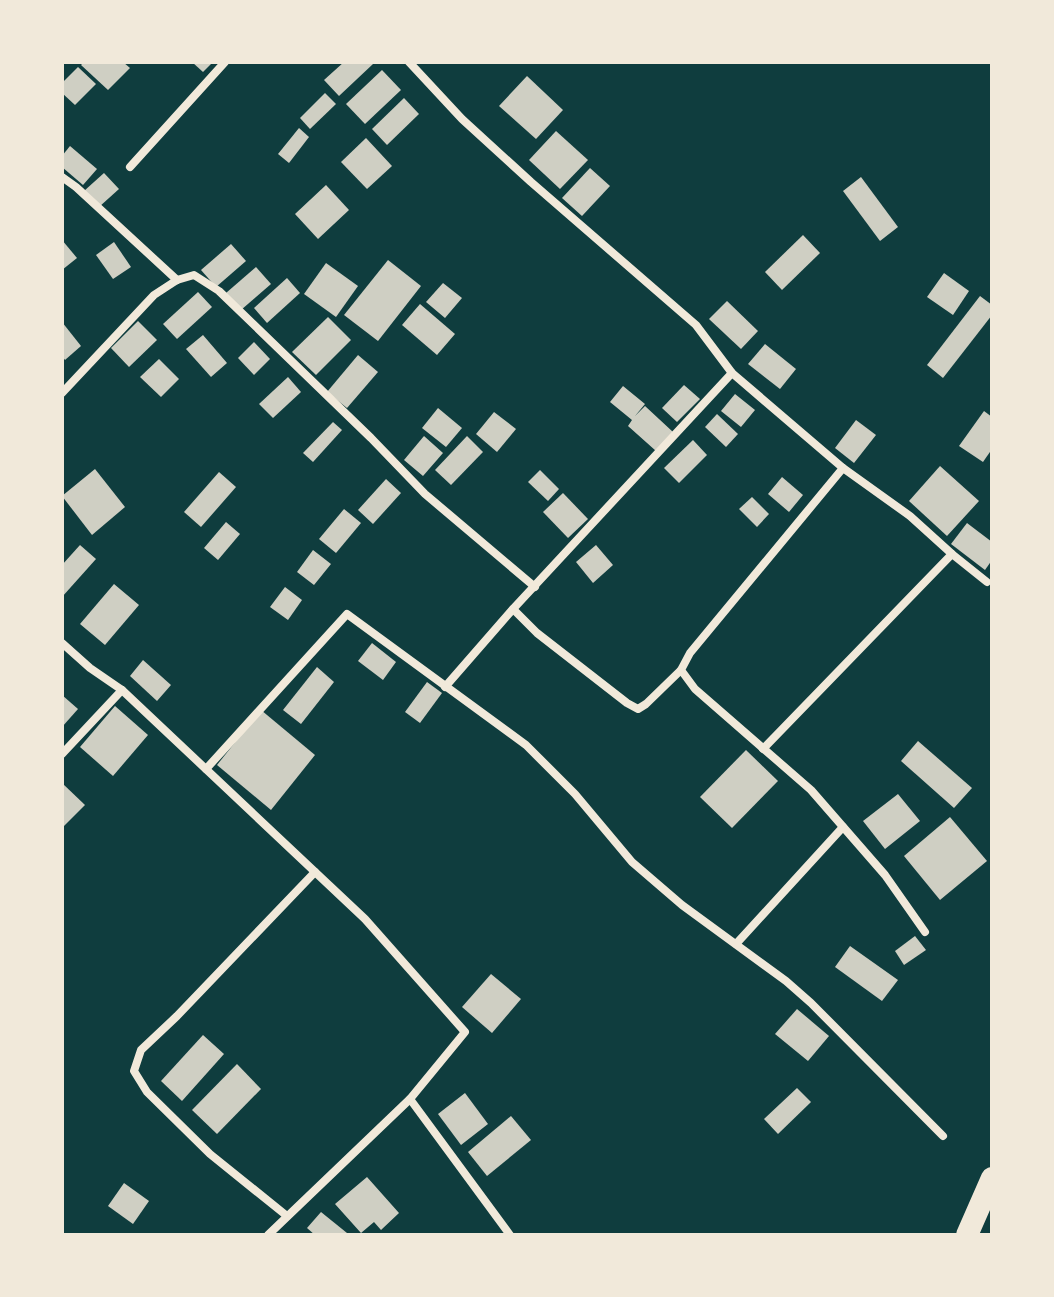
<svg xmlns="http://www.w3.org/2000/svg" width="1054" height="1297" viewBox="0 0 1054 1297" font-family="Figtree,sans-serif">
  <rect width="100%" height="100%" fill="#0f3d3e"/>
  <g fill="#cfcfc3">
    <path d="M84 62H123L130 68 108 90 81 65Z"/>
    <path d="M192 62H213L203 72Z"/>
    <path d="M344 62H371L373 64 339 96 324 80Z"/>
    <path d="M78 67 96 84 75 105 62 93V83Z"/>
    <path d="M382 70 401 90 365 124 346 104Z"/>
    <path d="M527 76 563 110 536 139 499 106Z"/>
    <path d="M325 93 336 104 310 129 300 118Z"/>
    <path d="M404 98 419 114 387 145 372 129Z"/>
    <path d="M299 128 309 137 289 163 278 154Z"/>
    <path d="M556 131 588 160 560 189 529 160Z"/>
    <path d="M366 138 392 166 367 189 341 162Z"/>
    <path d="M70 146 97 169 83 185 62 167V156Z"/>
    <path d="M590 168 610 186 582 216 562 198Z"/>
    <path d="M104 173 119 189 99 207 84 191Z"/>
    <path d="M861 177 898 227 880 241 843 191Z"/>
    <path d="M326 185 349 210 318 239 295 214Z"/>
    <path d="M803 235 820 253 782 290 765 272Z"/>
    <path d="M62 240 77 258 62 270Z"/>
    <path d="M114 242 131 267 113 279 96 255Z"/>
    <path d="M231 244 246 261 216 287 201 270Z"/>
    <path d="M388 260 421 286 378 341 344 315Z"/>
    <path d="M326 263 358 286 336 317 304 294Z"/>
    <path d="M256 267 271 284 241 310 226 293Z"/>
    <path d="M944 273 969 291 953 315 927 297Z"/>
    <path d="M287 278 300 293 267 323 254 308Z"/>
    <path d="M443 283 462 298 445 318 426 302Z"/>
    <path d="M198 292 212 307 177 339 163 324Z"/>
    <path d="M980 296 992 305V315L943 378 927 365Z"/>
    <path d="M727 301 758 331 741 349 709 319Z"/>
    <path d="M420 304 455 334 437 355 402 325Z"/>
    <path d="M328 317 351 340 316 375 292 352Z"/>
    <path d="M138 321 157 340 129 367 111 348Z"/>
    <path d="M62 322 81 346 65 360 62 356Z"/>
    <path d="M203 335 227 363 211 377 186 349Z"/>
    <path d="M254 342 270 359 254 375 238 358Z"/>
    <path d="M765 344 796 369 780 389 748 364Z"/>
    <path d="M358 355 378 372 347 408 327 392Z"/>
    <path d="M159 359 179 379 161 397 140 377Z"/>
    <path d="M288 377 301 392 273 418 259 404Z"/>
    <path d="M684 385 700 399 677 422 662 408Z"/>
    <path d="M623 386 645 404 635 416 645 406 673 432 656 451 628 426 632 420 610 402Z"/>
    <path d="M735 394 755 410 741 427 721 411Z"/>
    <path d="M438 408 462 428 446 447 422 428Z"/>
    <path d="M984 411 992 417V449L983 462 959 446Z"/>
    <path d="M494 412 516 429 497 452 476 434Z"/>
    <path d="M717 414 738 434 726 447 705 427Z"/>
    <path d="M856 420 876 435 854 463 835 448Z"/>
    <path d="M333 422 342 430 313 462 303 453Z"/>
    <path d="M424 436 443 453 423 476 404 460Z"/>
    <path d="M467 436 483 452 451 485 435 470Z"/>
    <path d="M693 440 707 455 679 483 664 468Z"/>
    <path d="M940 466 979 501 947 536 909 501Z"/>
    <path d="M95 469 125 507 92 535 62 496Z"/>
    <path d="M540 470 559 489 548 501 528 482Z"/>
    <path d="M219 472 236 487 201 527 184 512Z"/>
    <path d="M782 477 803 495 789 512 768 494Z"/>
    <path d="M386 479 401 493 373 524 358 510Z"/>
    <path d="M563 493 588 519 568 538 543 512Z"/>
    <path d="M752 497 769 514 757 527 739 509Z"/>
    <path d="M344 509 361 523 336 553 319 539Z"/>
    <path d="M226 522 240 534 218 560 204 548Z"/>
    <path d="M967 523 992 542V560L985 570 951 544Z"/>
    <path d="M80 545 96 559 62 597V565Z"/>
    <path d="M596 545 613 565 593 583 576 562Z"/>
    <path d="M313 550 331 564 314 585 297 572Z"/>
    <path d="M114 584 139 605 105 645 80 624Z"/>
    <path d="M285 587 302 600 288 620 270 607Z"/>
    <path d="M372 643 396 662 383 680 358 661Z"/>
    <path d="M143 660 171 685 157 701 130 676Z"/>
    <path d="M317 667 334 682 301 724 283 710Z"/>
    <path d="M427 682 442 693 420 723 405 712Z"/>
    <path d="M62 695 78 709 62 727Z"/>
    <path d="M115 706 148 735 113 776 80 747Z"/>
    <path d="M261 710 315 755 271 810 217 765Z"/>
    <path d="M918 741 972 788 954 808 901 761Z"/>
    <path d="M746 750 778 781 732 828 700 797Z"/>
    <path d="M62 783 85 805 62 828Z"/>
    <path d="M898 794 920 821 885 849 863 821Z"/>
    <path d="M950 817 987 861 940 900 904 856Z"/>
    <path d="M915 936 926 950 904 965 895 951Z"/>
    <path d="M850 946 898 980 882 1001 835 967Z"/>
    <path d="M491 974 521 999 492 1033 462 1007Z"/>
    <path d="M797 1009 829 1036 808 1061 775 1034Z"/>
    <path d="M203 1035 224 1054 182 1101 161 1081Z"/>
    <path d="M237 1064 261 1089 217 1134 192 1110Z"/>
    <path d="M797 1088 811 1102 778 1134 764 1119Z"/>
    <path d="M465 1093 488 1124 461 1145 438 1114Z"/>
    <path d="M511 1116 531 1140 487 1176 468 1152Z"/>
    <path d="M367 1177 399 1213 381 1230 374 1222 361 1233 335 1204Z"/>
    <path d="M124 1183 149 1201 133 1224 108 1206Z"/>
    <path d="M321 1212 347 1233 345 1235H315L307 1228Z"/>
  </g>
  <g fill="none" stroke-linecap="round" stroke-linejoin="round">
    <g stroke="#f1e9da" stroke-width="8">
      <path d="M409 62 462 119 531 182 696 325 732 373 843 468 910 516 952 554 987 582"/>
      <path d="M130 167 225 62"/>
      <path d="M62 177 76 187 177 280"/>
      <path d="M62 393 154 295 177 280 194 275 219 291 371 438 425 494 535 587"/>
      <path d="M843 468 690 653 681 670 695 689 811 790 885 875 925 932"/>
      <path d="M513 609 537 633 627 703 638 709 646 704 681 670"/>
      <path d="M62 643 90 668 122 690 365 919 465 1032 410 1099 510 1235"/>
      <path d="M445 687 513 609 732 373"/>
      <path d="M763 749 952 554"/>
      <path d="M62 754 122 690"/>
      <path d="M206 769 347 614 526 745 575 794 632 862 682 905 786 981 811 1003 943 1136"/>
      <path d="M736 944 843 827"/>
      <path d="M287 1216 210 1154 147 1092 134 1071 141 1050 177 1016 315 872"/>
      <path d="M268 1235 410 1099"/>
    </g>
    <path stroke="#f1e9da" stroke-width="22" d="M967 1235 992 1178"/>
  </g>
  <rect width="1054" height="1297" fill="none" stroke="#f1e9da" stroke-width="128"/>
</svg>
